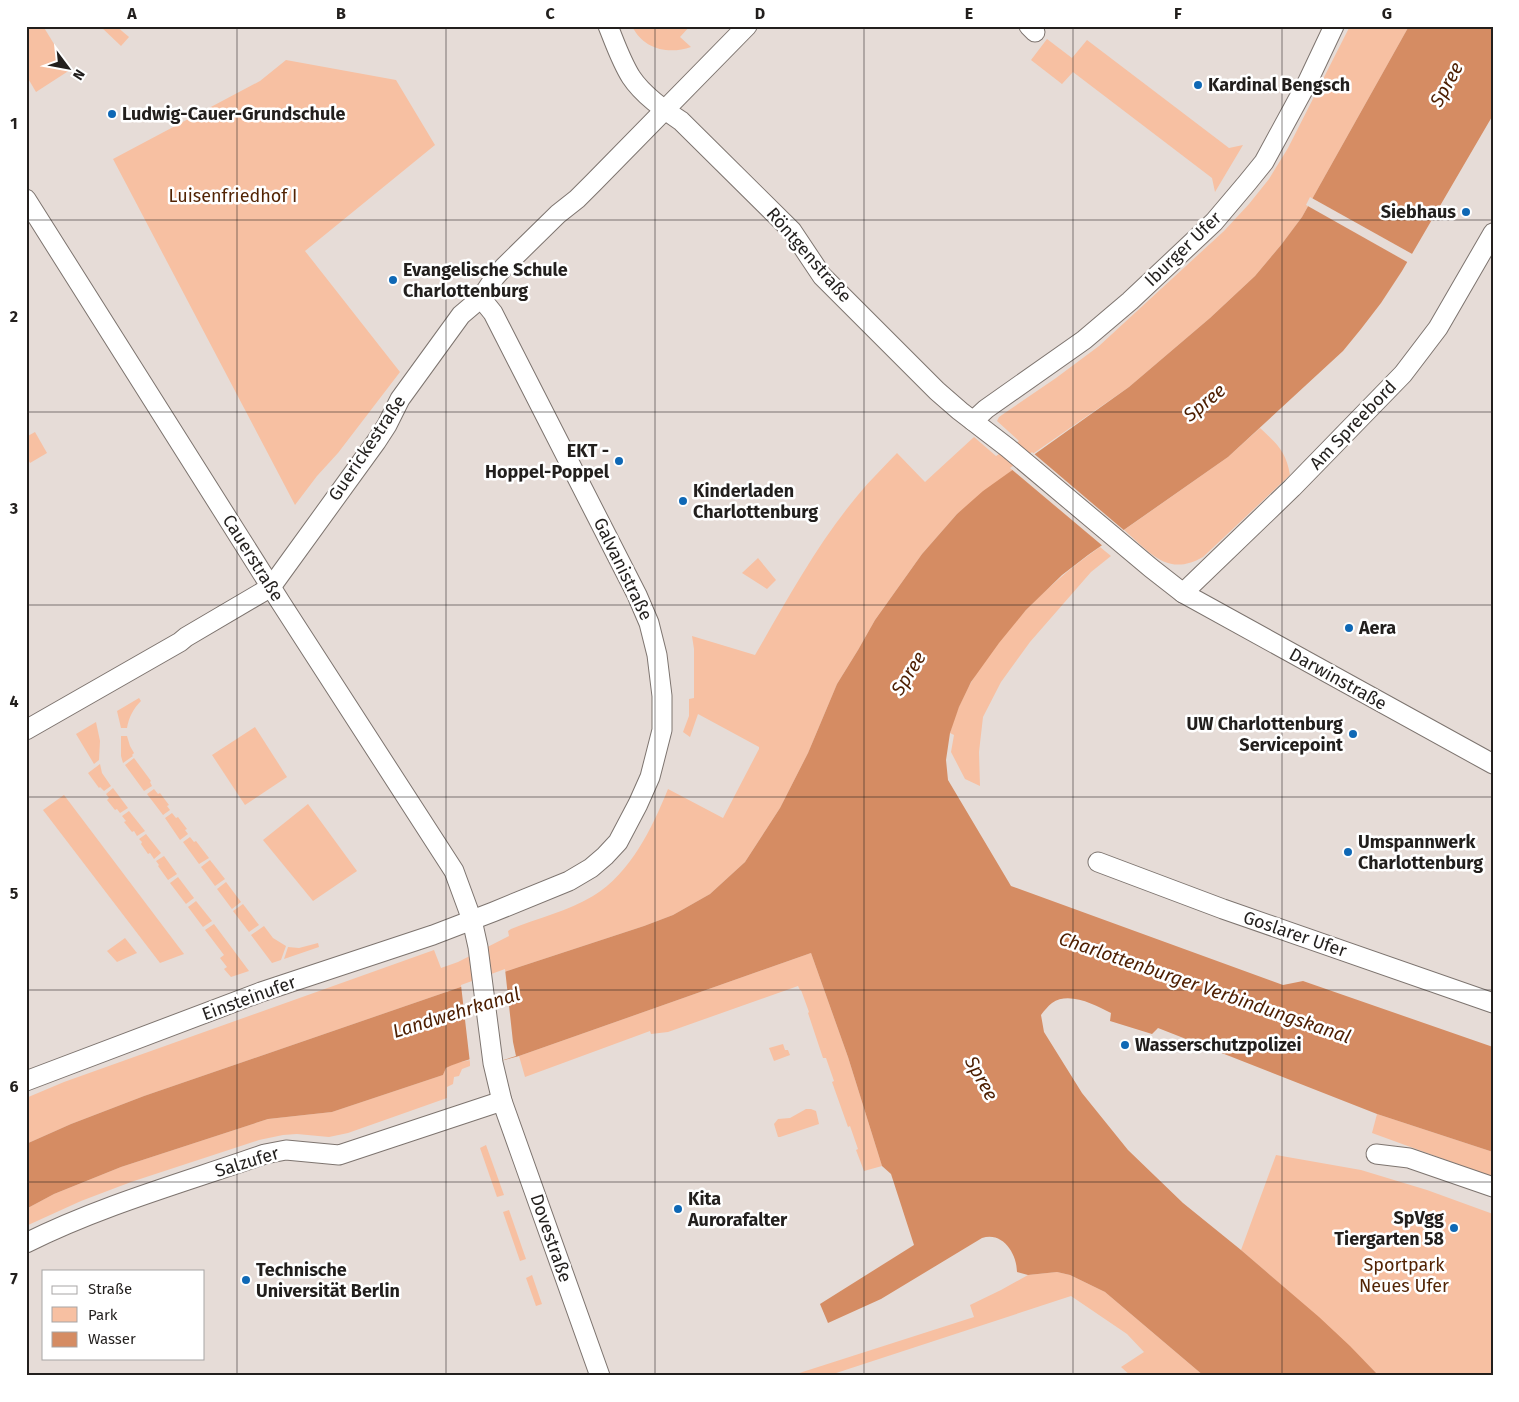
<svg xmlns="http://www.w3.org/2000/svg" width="1519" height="1402" viewBox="0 0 1519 1402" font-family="'Fira Sans',sans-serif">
  <rect width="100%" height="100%" fill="#e6dcd7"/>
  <g fill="#f7c0a2">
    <path d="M26 26H43L70 70 36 92 26 75Z"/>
    <path d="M100 26H116L129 37 121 46Z"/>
    <path d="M632 26H690L680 37 691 47C668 55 643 49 632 26Z"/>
    <path d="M1350 26H1409L1302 217 1281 245 1255 276 1210 318 1129 387 1034 453 957 514 922 554 875 620 858 650 837 684 808 753 780 808 745 862 710 894 673 915 644 926 519 967 144 1096 71 1124 26 1144V1098L64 1082 434 950 441 968 458 962 509 936 508 931 511 929C538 918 568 911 593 896 631 873 652 828 668 789L723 818 759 749V747L698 714 690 737 683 732 689 716V699L694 698V649L692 636 755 655C787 600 817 544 858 495 870 480 884 467 897 453L925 482 974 437 996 456 1019 441 997 421 999 417 1056 378 1099 346 1224 231 1249 204 1269 179 1288 148Z"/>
    <path d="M1047 39 1072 58 1087 40 1229 148 1243 145 1215 192 1212 178 1073 72 1062 84 1031 60Z"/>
    <path d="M286 60 396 80 435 145 305 251 400 372 338 453 317 476 295 505 113 159 260 81Z"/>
    <path d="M1260 428C1277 444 1286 451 1290 475L1203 557C1167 578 1149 551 1124 530L1228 457Z"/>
    <path d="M35 432 47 453 30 463 26 456V437Z"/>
    <path d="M1100 547 1111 556 1091 572 1030 642 1001 682 983 717 979 752 980 786 965 779 951 752 954 735 950 733C969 661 1040 588 1100 547Z"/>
    <path d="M758 558 776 580 767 589 742 573Z"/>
    <path d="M139 698 141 701C133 709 129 717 127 728H121L117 711Z"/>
    <path d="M96 722 100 741 99 760 94 764 76 734Z"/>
    <path d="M255 727 287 777 245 805 212 755Z"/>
    <path d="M121 736H127L130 746 134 753 132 755 133 756 123 763 121 756Z"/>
    <path d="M134 758 151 781 150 782 152 786 144 791 125 765Z"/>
    <path d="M100 764 102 773 111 786 104 791 100 787 99 788 88 773Z"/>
    <path d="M113 788 128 808 120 813 117 809 115 810 107 800 109 798 106 794Z"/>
    <path d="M154 789 158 794 160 793 169 805 167 806 170 810 163 815 147 794Z"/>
    <path d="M64 795 184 954 160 963 43 810Z"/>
    <path d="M308 804 357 871 313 901 263 840Z"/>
    <path d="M129 811 145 831 137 836 134 831 132 832 124 822 126 821 122 816Z"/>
    <path d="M172 813 176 818 178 817 187 829 185 830 188 834 180 840 165 818Z"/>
    <path d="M146 834 161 853 154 859 150 853 148 854 141 844 142 842 139 839Z"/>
    <path d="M190 837 194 842 196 841 209 858 199 864 183 842Z"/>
    <path d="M164 856 177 874 168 880 158 866 159 865 156 861Z"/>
    <path d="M210 860 225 879 215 886 201 867Z"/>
    <path d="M178 877 194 898 186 904 170 883Z"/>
    <path d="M226 882 241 902 232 909 217 889Z"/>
    <path d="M196 901 212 921 203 927 188 907Z"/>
    <path d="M243 904 259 925 249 932 233 911Z"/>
    <path d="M214 924 249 971 231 977 224 969 227 967 220 958 224 955 205 930Z"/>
    <path d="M264 926 273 938 286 946 281 960 272 963 251 935Z"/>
    <path d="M125 938 137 953 117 962 107 951Z"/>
    <path d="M318 943 319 947 284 959 288 947 299 948Z"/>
    <path d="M811 953 848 1057 882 1166 864 1171 856 1150 858 1149 850 1126 848 1127 832 1082 834 1081 826 1058H823L808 1013 809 1012 801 990H800L798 986 668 1032 651 1034 650 1031 525 1077 519 1056Z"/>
    <path d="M783 1044 785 1050H788L790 1055 774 1061 769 1048Z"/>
    <path d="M470 1060V1066L462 1069 459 1076 454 1077 453 1084 447 1087V1098L348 1133 329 1137 297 1134 283 1135 259 1140 131 1182 81 1201 26 1226V1209L54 1194 121 1167 268 1119 332 1112 443 1075 446 1068 456 1063Z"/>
    <path d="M806 1109H811L816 1111 819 1124 780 1137H778L774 1124 778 1119 790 1118Z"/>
    <path d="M1377 1114 1493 1152V1177L1372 1133Z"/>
    <path d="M486 1145 504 1195 497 1197 480 1148Z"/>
    <path d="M1276 1155 1361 1170 1427 1190 1493 1214V1376H1379C1335 1331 1288 1291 1241 1250Z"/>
    <path d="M509 1210 526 1259 520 1261 503 1212Z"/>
    <path d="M1057 1272 1070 1275 1105 1292 1204 1376H1131L1121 1367 1144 1352 1127 1334 1071 1296 827 1376H790L974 1317 970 1305 1001 1290 1028 1275Z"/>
    <path d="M532 1275 542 1304 536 1306 526 1278Z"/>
  </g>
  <path fill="#d58c63" d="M1409 26H1493V115L1402 271 1381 303 1361 329 1343 351 1228 457 1088 555 1062 575 1026 610 999 643 971 682 959 707 950 733 946 760 948 780 1011 886 1283 985 1303 981 1493 1047V1152L1377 1114 1158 1028 1152 1034 1110 1021 1111 1013C1095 1005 1069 991 1052 1003 1048 1006 1044 1011 1041 1015L1044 1032 1082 1093 1128 1150 1183 1203 1241 1250 1319 1317 1350 1346 1379 1376H1204L1105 1292 1070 1275 1057 1272 1028 1275 1017 1272C1017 1253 1002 1231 982 1238L881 1299 828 1323 820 1304 914 1245 891 1174 882 1166 848 1057 811 953 519 1056 493 1063 491 1053C476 1058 460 1061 446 1068L443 1075 332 1112 268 1119 121 1167 54 1194 26 1209V1144L71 1124 144 1096 519 967 644 926 673 915 710 894 745 862 780 808 808 753 837 684 858 650 875 620 922 554 957 514 983 491 1129 387 1210 318 1255 276 1281 245 1302 217Z"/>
  <g fill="#e6dcd7">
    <path d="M1310 197 1414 255 1409 263 1306 205Z"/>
    <path d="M1032 452 1126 532 1104 547 1010 468Z"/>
    <path d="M505 969 513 1042 516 1056 491 1064 490 1056 470 1063 461 985Z"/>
  </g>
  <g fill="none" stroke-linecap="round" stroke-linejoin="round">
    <defs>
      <g id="minor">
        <path d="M608 26C615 43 621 61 631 77 643 95 663 109 681 121L785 224 792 231 822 276 937 391 960 411 1008 448 1151 568 1183 593 1493 764"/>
        <path d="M1029 26 1035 32"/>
        <path d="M26 199 281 603 454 871 472 920 478 947 493 1063 502 1101 600 1376"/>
        <path d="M973 421 986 409 1084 340 1130 301 1214 222 1247 183 1264 162 1308 81 1334 26"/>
        <path d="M1183 593 1292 488 1403 374 1438 328 1493 233"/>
        <path d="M26 730 180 642 186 637 271 587 376 442 387 425 400 399 461 315 481 298 495 277 504 267 558 214 577 199 594 182 747 26"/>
        <path d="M1098 862 1223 909 1493 1003"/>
        <path d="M26 1081 261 992 433 935 493 912 569 881 591 868 605 856 618 842 638 804 650 777 662 730V696L657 655 649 623 637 595 493 313 481 298"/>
        <path d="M1376 1154 1409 1158 1493 1187"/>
        <path d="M26 1243C102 1205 185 1182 265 1154L286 1150 339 1155 502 1101"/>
      </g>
    </defs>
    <use href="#minor" stroke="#7d746f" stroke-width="21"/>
    <use href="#minor" stroke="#fff" stroke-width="19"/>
  </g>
  <path fill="none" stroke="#221f1d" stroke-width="1" stroke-opacity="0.55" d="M237 26V1376M446 26V1376M655 26V1376M864 26V1376M1073 26V1376M1282 26V1376M26 220H1493M26 412H1493M26 605H1493M26 797H1493M26 990H1493M26 1182H1493"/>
  <g fill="#0f68b5" stroke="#fff" stroke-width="2">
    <circle cx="1198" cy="85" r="5"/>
    <circle cx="112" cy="114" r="5"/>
    <circle cx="1466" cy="212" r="5"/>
    <circle cx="393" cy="280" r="5"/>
    <circle cx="619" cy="461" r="5"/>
    <circle cx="683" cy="501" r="5"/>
    <circle cx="1349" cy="628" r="5"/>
    <circle cx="1353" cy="734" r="5"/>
    <circle cx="1348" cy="852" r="5"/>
    <circle cx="1125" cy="1045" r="5"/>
    <circle cx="678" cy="1209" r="5"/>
    <circle cx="1454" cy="1228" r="5"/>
    <circle cx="246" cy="1280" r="5"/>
  </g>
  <g text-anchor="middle" stroke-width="5" stroke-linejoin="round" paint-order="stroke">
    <g font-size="18" font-weight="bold" fill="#221f1d" stroke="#fff" text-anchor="start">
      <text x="1208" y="91">Kardinal Bengsch</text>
      <text x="122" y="120">Ludwig-Cauer-Grundschule</text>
      <text x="1456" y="218" text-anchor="end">Siebhaus</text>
      <text x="403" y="276">Evangelische Schule<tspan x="403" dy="21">Charlottenburg</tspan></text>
      <text x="609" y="457" text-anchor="end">EKT -<tspan x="609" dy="21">Hoppel-Poppel</tspan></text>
      <text x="693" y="497">Kinderladen<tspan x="693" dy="21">Charlottenburg</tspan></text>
      <text x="1359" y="634">Aera</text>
      <text x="1343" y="730" text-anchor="end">UW Charlottenburg<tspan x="1343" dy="21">Servicepoint</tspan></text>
      <text x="1358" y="848">Umspannwerk<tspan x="1358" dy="21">Charlottenburg</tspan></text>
      <text x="1135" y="1051">Wasserschutzpolizei</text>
      <text x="688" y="1205">Kita<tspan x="688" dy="21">Aurorafalter</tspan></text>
      <text x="1444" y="1224" text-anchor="end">SpVgg<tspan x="1444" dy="21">Tiergarten 58</tspan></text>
      <text x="256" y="1276">Technische<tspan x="256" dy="21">Universität Berlin</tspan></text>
    </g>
    <g font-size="18" fill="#532404" stroke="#fff">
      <text x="233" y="202">Luisenfriedhof I</text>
      <text x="1404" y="1271">Sportpark<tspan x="1404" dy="21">Neues Ufer</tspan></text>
    </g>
    <g font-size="18" fill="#221f1d" stroke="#fff">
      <text transform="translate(1183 249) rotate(-44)" y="6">Iburger Ufer</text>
      <text transform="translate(809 255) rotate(49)" y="6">Röntgenstraße</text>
      <text transform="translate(1353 425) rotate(-46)" y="6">Am Spreebord</text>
      <text transform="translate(367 448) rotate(-56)" y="6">Guerickestraße</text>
      <text transform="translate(253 558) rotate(58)" y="6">Cauerstraße</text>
      <text transform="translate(623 569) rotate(64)" y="6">Galvanistraße</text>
      <text transform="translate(1338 679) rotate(29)" y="6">Darwinstraße</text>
      <text transform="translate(1295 934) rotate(19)" y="6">Goslarer Ufer</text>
      <text transform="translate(249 998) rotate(-20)" y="6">Einsteinufer</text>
      <text transform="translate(247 1162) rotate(-17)" y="6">Salzufer</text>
      <text transform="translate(551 1238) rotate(71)" y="6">Dovestraße</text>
    </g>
    <g font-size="19" font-style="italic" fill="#4d1e00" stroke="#fff">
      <text transform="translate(1446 84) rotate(-61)" y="7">Spree</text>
      <text transform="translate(1204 402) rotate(-39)" y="7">Spree</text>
      <text transform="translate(908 673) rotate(-58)" y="7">Spree</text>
      <text transform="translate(1205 987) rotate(19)" y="7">Charlottenburger Verbindungskanal</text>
      <text transform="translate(456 1012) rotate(-17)" y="7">Landwehrkanal</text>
      <text transform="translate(982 1078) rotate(61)" y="7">Spree</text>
    </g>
  </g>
  <rect width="1519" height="1402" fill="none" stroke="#ffffff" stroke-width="55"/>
  <rect x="42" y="1270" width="162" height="90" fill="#ffffff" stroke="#a7a5a5"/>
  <rect x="52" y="1286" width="25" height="8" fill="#ffffff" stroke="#a7a5a5"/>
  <text x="88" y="1294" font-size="15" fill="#221f1d">Straße</text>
  <rect x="52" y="1307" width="25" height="15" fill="#f7c0a2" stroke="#a7a5a5"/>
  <text x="88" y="1320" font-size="15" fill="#221f1d">Park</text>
  <rect x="52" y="1332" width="25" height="15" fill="#d58c63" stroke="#a7a5a5"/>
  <text x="88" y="1344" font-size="15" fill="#221f1d">Wasser</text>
  <g transform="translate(68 68) rotate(122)" stroke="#ffffff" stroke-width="4" paint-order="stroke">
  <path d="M0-4L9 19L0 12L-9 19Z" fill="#221f1d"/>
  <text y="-8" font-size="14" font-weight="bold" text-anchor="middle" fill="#221f1d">N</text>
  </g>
  <rect x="28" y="28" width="1464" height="1346" fill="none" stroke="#221f1d" stroke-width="2"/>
  <g font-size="16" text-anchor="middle" font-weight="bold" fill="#221f1d">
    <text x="132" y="19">A</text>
    <text x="341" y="19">B</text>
    <text x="550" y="19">C</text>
    <text x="760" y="19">D</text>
    <text x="969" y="19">E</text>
    <text x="1178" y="19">F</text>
    <text x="1387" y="19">G</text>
    <text x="14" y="129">1</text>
    <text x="14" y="322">2</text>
    <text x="14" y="514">3</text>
    <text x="14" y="707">4</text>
    <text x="14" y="899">5</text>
    <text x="14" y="1092">6</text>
    <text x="14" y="1284">7</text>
  </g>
</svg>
